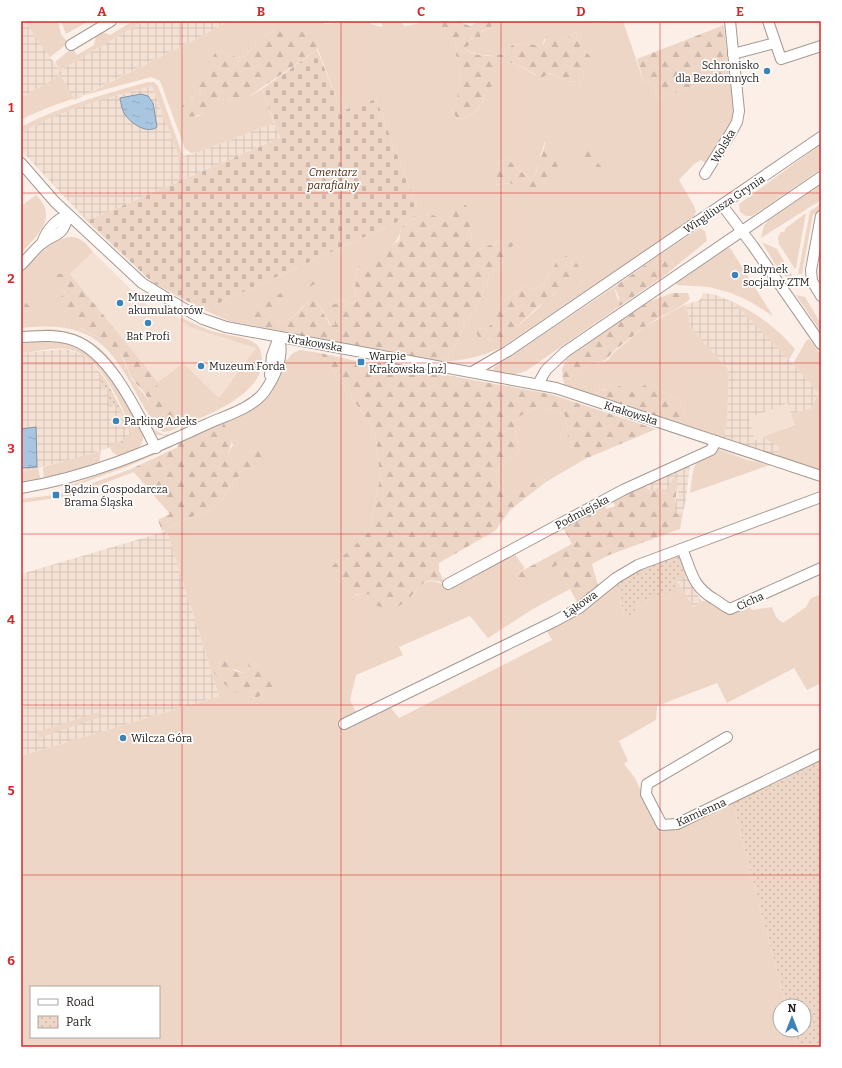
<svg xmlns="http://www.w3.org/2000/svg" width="842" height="1068" viewBox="0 0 842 1068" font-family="Bitter,serif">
  <defs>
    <pattern id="industrial-grid" width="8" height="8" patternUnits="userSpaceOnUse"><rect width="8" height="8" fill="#f5e1d4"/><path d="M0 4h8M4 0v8" fill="none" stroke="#d2c1b6"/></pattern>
    <pattern id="forest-firs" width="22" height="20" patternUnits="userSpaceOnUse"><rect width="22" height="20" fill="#eed6c6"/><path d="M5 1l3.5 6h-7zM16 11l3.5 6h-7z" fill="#ccb7aa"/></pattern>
    <pattern id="cemetery-stones" width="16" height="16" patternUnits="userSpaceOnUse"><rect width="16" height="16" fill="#eed6c6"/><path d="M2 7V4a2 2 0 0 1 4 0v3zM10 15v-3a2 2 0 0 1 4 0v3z" fill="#ccb7aa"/></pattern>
    <pattern id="park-dots" width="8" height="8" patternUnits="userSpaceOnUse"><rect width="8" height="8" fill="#eed6c6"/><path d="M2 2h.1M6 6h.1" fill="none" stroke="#ccb7aa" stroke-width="1.8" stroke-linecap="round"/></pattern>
    <pattern id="water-ripples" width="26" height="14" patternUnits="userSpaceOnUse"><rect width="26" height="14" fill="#a8c6df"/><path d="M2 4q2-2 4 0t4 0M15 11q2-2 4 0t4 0" fill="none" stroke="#91aabf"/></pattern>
  </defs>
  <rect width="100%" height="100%" fill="#fcefe7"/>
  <g fill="#f5e1d4">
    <path d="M93 252 147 305 179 318 189 327 256 348 219 399 183 363 158 382 70 274Z"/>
    <path d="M788 402 795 425 755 440 749 418Z"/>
  </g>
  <g fill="url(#industrial-grid)">
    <path d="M21 21H24L61 72V70L144 21H228L204 35 74 100 60 75 21 98Z"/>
    <path d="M152 86 179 157 199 152 274 123 280 138 87 221 21 150V133L44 120 85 104Z"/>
    <path d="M703 293 716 295 733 302 763 331 819 393 811 408 791 414 788 403 749 418 755 440 762 437 780 447 777 457 723 439 727 421 729 372 727 368 690 327 688 312 684 305 700 300Z"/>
    <path d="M66 349 81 354 90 360 102 375 107 382 133 440 81 457 21 472V353Z"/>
    <path d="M690 464 686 499 683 512 676 514 674 508 678 492 672 479 668 490 651 491 642 485Z"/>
    <path d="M167 531 219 696 21 756V574Z"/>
    <path d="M687 576 701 601 694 607 676 580Z"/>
  </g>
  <g fill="#eed6c6" fill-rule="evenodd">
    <path d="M24 21H58L61 34 68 43 50 57Z"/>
    <path d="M61 21H89L66 34Z"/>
    <path d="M133 21H144L61 70 62 74 55 62 72 48 77 55 94 45 96 36 103 32 110 35Z"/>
    <path d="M228 21H322L325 24 370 21 371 24 382 27V21H399L405 26C415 25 422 21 432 21L431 23 441 30 443 35 452 39 457 48 456 55 461 75 457 90 459 99 452 110 457 119C480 118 491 91 492 71L507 62 516 64 535 75 548 73 567 81 578 82 591 68V57L583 49 576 32 558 42 544 39 543 45C525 46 515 37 503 54 488 56 476 57 464 48 472 37 478 32 491 28L493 21H581C600 26 606 21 623 21L643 80 650 82 660 98 729 75 735 114 708 165 701 160 694 164 679 180 694 206 696 212 693 218 502 347C481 357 462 361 438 362L448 357 460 337 463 326 470 315 476 310 490 273 508 258 498 241 491 246 479 249C472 244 469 238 468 229L472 224 454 214 446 221 433 215 401 229C396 251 377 257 358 267L355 281 356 301 351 303 344 300 329 306V310L335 314V325H331L316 300 303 306 291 319 280 322 269 315V308L314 284 245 317 250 325 229 321 204 310 419 212 376 99 342 112 312 34 281 27C275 31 265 34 261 38 253 46 252 52 240 59L225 52 211 61V72L191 84 203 93 197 97H191L196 117 218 105 236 97H248L262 89 274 123 199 152 191 153 185 149 160 81 151 77C109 89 58 100 21 120V98L60 75 75 100 204 35ZM545 141 549 147 554 167 547 175 543 185 520 188 510 183 494 185 493 165 508 158C514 167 523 172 530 180L535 175ZM566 257 558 291C534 308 521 330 492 341L477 328 486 329 495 321 493 307 501 304 524 287 534 290 544 284 557 261Z"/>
    <path d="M148 82H154L158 86 183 156 179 157 152 86C107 98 62 109 21 133V127C61 106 104 94 148 82Z"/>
    <path d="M821 144V169L752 216H746L740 212 739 204Z"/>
    <path d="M821 184V200L761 238 764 226 768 220Z"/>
    <path d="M36 195C59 217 38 235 21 253V206Z"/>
    <path d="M821 204 819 215 813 214 802 274H798L810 211Z"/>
    <path d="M806 213 796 268 795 269 779 244 778 237 781 232H784L786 228Z"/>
    <path d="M700 228 705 231 707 241 675 267 664 252Z"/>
    <path d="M60 235 62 239C76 233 85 241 93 252L70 274 66 272 55 281 62 287 81 329 106 341 119 351 132 379 149 401 162 396 157 387 158 382 183 363 219 398 256 348 189 327 181 320 182 318C193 323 204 329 215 332 228 336 246 336 256 344 261 348 262 355 262 361 262 398 199 418 170 431L163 432 157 428C116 364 111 317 21 328V321L27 320 25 302 21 299V271Z"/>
    <path d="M762 242 777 249 793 277 788 280 781 270 779 271Z"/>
    <path d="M730 248 773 316 749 301 731 293 709 287 677 285 676 283 726 249Z"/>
    <path d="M614 287 620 306 526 371 513 375 494 372 493 368Z"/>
    <path d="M796 295 805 297 821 324V332Z"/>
    <path d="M733 302C758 314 777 328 795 349L789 360Z"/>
    <path d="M684 305 688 312 690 327 727 368 729 372 727 421 723 439 685 426V414L680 401 659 390 653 381 637 393 600 389 593 396 566 387 563 381 570 379 592 361 600 363 608 360 613 353 646 326Z"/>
    <path d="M50 329C115 334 123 386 155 430L164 435 168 434 169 436 157 435 152 431C128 389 107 334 52 331 42 330 31 332 21 333V331Z"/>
    <path d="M809 339 821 355V471L777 457 780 447 762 437 795 425 791 414 811 408 819 393 793 364 806 341Z"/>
    <path d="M53 341C104 350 119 390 142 431 147 447 133 452 121 457L113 453 110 448 133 440V432C119 403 103 356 68 349 55 347 34 352 21 353V342Z"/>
    <path d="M300 350 320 353 371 425 377 445 380 478 369 532 331 567 356 595 370 593 412 597C422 580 430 577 448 587L513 552 525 568 515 575 557 565 570 589 533 609 488 638 470 616 399 647 403 655 356 675 350 700 359 718 387 703 399 718 552 640 547 631 585 605H592L616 580 624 616 635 604 673 591 676 580 694 607 701 601 714 600 722 609 748 604 752 610 772 607 776 617 783 623 806 607 811 598 821 594V683L807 690 794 668 727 703 717 683 657 706 656 720 619 741 628 761 624 764 635 778 660 832 678 827 732 801 786 1006H780V1030H793L797 1047H21V756L219 696 167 531H162L186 519 210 510 222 500 234 480 243 473 252 448 248 458H231L228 453 233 445 223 422 252 408 283 358 287 360 293 353ZM210 663H219L244 673 249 669 248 663 271 689 255 698 237 693ZM31 987H159V1037H31Z"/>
    <path d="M538 407 565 415C566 435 569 446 585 459L546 482 542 477 511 497C507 493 502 490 499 486 488 470 510 459 520 453L515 429 517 417Z"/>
    <path d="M171 445 172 447 126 467 66 489 65 487 125 465Z"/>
    <path d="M718 449 748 460 770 465 690 493C694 465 691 461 718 449Z"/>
    <path d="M101 451 99 464 44 480 43 467Z"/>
    <path d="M38 468 41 481 21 484V472Z"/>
    <path d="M131 469 134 472 70 496 21 503V499L54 495 74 490Z"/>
    <path d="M99 712 100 717 39 738 37 732Z"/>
  </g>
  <g fill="url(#forest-firs)">
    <path d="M432 21H457L470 26 480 21H493L491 28 481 31 480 38H471V44L464 48C476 58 489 56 503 54 515 37 525 46 543 45L547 36 553 37 558 42 576 32 583 49 591 57V68L578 82 567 81 549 73 542 78 516 64 507 62 504 70 496 69 492 71 496 78C486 95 479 118 457 119L452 110 458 99 457 90 461 75 456 55 457 48 452 39 443 35 441 30 433 29 431 23Z"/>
    <path d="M724 25 729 75 660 98 650 82 643 80 637 59Z"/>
    <path d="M281 26 312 34 317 43V50L248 97C244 97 239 97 235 98 222 101 198 120 188 116L182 111C182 94 193 101 203 93L191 84 192 81 211 72V61L215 53 225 52 240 59C252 52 253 46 261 38 265 34 275 31 281 26Z"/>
    <path d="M546 140C553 152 558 147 560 165 551 169 547 176 543 185L531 189 520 188 510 183 494 185 490 179 493 165 508 158C514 167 523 172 530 180L535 175 538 166 529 157 535 153 541 158Z"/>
    <path d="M595 145 599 156 598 163 604 170 602 174 595 176 586 163 583 154 587 148Z"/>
    <path d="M456 203H464L470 211 472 224 468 229C469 238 472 244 480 249 490 246 497 241 507 239L513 244 508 258 490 273 476 310 470 315 463 326 460 337 448 357 438 362 250 325 245 317V312L310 278 315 279V284L269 308V315L280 322 291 319 311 299 316 300 330 325H335V314L329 310V306L344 300 351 303 356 301 355 281 358 267 385 252 399 240 401 229 410 217 433 215 446 221 454 214Z"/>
    <path d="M664 252 675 267 664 276 620 306 618 303 619 297 614 287Z"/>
    <path d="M566 256C577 261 581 267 581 278L567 291H558L552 295 553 303 541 304 507 336 492 341 488 337 480 339 476 333 477 328 486 329 495 321 490 316 492 307 501 304 524 287 534 290 544 284 557 261Z"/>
    <path d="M66 272 70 274 158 382 157 387 175 411 173 421 166 423C155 414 151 402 143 391 140 387 135 383 133 379 127 370 125 357 117 350 97 331 65 330 58 301L65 292 55 281 56 275Z"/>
    <path d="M672 293H688L690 299C679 309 667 313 655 320 641 329 628 340 615 350 605 359 607 364 592 361L570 379 563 381 562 369 567 358 648 302Z"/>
    <path d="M21 299 33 309 27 320 21 321Z"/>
    <path d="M320 353 370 364 375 362 550 394 656 429 585 459C569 446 566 435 565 415L538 407 518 417 515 429 520 453C510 459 488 470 499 486 502 490 507 493 511 496L542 477 546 482 510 510 495 531 439 563V571L447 587C444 585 440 581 437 581 411 575 416 619 374 605L370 594C344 597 342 587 331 567L369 532 380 478 377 445 371 425Z"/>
    <path d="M653 381 659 390 680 401 685 414V426L593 396 600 389 605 390 619 386 637 392 639 388Z"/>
    <path d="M223 422C230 433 235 440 228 453L232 458H248L252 448 260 440 266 443 258 471 243 473 234 480 222 500 210 510 186 519 162 531 158 520 170 514 131 469 178 447V442Z"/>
    <path d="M678 478C678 490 673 503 676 514L683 512 680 529 609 555 592 564 599 589 578 604 557 565 520 584 514 575 572 544 563 527 603 503 607 509 615 506 612 499 642 485 651 491 658 488 668 490 672 479Z"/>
    <path d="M228 661 235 671 244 673 249 669 248 663C261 661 271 671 280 679L281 688 271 689 256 698C250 696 242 696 237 693 227 687 212 675 210 663Z"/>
  </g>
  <path fill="url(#cemetery-stones)" d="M317 50 342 111 376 99 419 212 204 310 153 283 87 221 280 138 262 89Z"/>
  <g fill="url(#park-dots)">
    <path d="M101 375H102L107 382 133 432V440L111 448 110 446 131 436 116 404 110 407 108 389H102Z"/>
    <path d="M678 554 687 576 676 580 674 591 635 604 637 613 624 616 616 580 625 574Z"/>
    <path d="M821 758V1047H797L793 1030H804V1006H786L732 801 787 778 790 774Z"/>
  </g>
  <g fill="url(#water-ripples)" stroke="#8295a6">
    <path d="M141 94 148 96 153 103 157 127C148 134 133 125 126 116 122 111 121 104 120 98Z"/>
    <path d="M36 427 37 467 21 468V429Z"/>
  </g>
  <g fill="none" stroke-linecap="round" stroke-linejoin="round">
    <defs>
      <g id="minor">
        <path d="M768 21 781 59 821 46"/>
        <path d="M71 45 111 21"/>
        <path d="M733 54 775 43"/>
        <path d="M21 163 55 202 142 283 183 308 203 319 226 327 556 388 821 476"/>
        <path d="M705 174 732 131 737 122 739 111 730 21"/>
        <path d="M722 205 753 246 821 344"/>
        <path d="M821 216 811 270 812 281 821 296"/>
        <path d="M42 243C47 229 55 220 68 215"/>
        <path d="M21 265C28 258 34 250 41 244 56 232 63 238 68 215"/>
        <path d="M21 337C38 336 56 334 73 340 111 353 138 414 156 448"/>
        <path d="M472 372 508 351 821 137"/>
        <path d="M270 375 272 356 279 337"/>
        <path d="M538 384 546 370 565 352 821 177"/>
        <path d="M21 488C87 477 147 452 207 424 225 416 253 408 265 391 276 375 284 355 279 337"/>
        <path d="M682 549C692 571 691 585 714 599 720 602 723 606 730 609L821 568"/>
        <path d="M448 584 623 490 711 450 716 441"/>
        <path d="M344 724 555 621 579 608 616 578 638 565 821 497"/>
        <path d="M727 737 647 784 646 794 662 825 677 824 821 754"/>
      </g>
    </defs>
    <use href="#minor" stroke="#a59992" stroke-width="12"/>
    <use href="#minor" stroke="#fff" stroke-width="10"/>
  </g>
  <path fill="none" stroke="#d62828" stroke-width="1" stroke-opacity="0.55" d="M182 21V1047M341 21V1047M501 21V1047M660 21V1047M21 193H821M21 363H821M21 534H821M21 705H821M21 875H821"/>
  <g fill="#3b83b8" stroke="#fff" stroke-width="1.5">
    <circle cx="767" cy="71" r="4"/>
    <circle cx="735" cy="275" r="4"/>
    <circle cx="120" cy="303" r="4"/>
    <circle cx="148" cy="323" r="4"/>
    <rect x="357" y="358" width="8" height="8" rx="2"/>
    <circle cx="201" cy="366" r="4"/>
    <circle cx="116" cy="421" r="4"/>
    <rect x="52" y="491" width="8" height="8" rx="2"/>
    <circle cx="123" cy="738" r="4"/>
  </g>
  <g text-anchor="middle" stroke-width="3.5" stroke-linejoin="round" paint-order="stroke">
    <g font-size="11" fill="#282320" stroke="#fff" text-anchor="start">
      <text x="759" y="69" text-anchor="end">Schronisko<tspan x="759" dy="13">dla Bezdomnych</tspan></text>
      <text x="743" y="273">Budynek<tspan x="743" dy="13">socjalny ZTM</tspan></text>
      <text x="128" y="301">Muzeum<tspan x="128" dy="13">akumulatorów</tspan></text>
      <text x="148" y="340" text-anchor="middle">Bat Profi</text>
      <text x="369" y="360">Warpie<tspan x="369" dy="13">Krakowska [nż]</tspan></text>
      <text x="209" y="370">Muzeum Forda</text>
      <text x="124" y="425">Parking Adeks</text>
      <text x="64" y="493">Będzin Gospodarcza<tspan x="64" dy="13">Brama Śląska</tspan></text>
      <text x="131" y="742">Wilcza Góra</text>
    </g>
    <g font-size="11" fill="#282320" stroke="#fff">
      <text transform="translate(723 146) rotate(-60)" y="4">Wolska</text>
      <text transform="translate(724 204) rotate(-34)" y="4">Wirgiliusza Grynia</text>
      <text transform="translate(315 343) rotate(10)" y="4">Krakowska</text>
      <text transform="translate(631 413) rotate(18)" y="4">Krakowska</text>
      <text transform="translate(582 512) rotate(-28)" y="4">Podmiejska</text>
      <text transform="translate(750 601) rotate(-24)" y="4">Cicha</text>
      <text transform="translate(580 604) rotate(-35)" y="4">Łąkowa</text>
      <text transform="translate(701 812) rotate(-24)" y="4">Kamienna</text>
    </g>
    <g font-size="11" font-style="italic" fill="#491f00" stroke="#fff">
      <text x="333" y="176">Cmentarz<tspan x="333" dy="13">parafialny</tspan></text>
    </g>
  </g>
  <rect width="842" height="1068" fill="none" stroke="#ffffff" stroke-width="44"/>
  <rect x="30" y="986" width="130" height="52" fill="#ffffff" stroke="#a9a7a6"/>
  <rect x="38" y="999" width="20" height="6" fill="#ffffff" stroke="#a9a7a6"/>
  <text x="66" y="1006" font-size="12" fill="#282320">Road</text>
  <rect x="38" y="1016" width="20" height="12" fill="url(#park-dots)" stroke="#a9a7a6"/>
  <text x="66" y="1026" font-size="12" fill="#282320">Park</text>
  <g transform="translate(792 1018)"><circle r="19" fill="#ffffff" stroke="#a9a7a6"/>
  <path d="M0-3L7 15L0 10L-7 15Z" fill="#3b83b8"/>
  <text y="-6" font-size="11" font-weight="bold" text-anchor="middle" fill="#282320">N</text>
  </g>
  <rect x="22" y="22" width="798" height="1024" fill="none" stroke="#d62828" stroke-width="1.5"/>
  <g font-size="13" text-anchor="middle" font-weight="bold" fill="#d62828">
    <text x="102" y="16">A</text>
    <text x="261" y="16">B</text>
    <text x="421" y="16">C</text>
    <text x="581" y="16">D</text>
    <text x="740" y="16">E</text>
    <text x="11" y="112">1</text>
    <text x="11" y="283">2</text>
    <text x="11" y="453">3</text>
    <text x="11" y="624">4</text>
    <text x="11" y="795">5</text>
    <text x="11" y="965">6</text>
  </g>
</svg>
